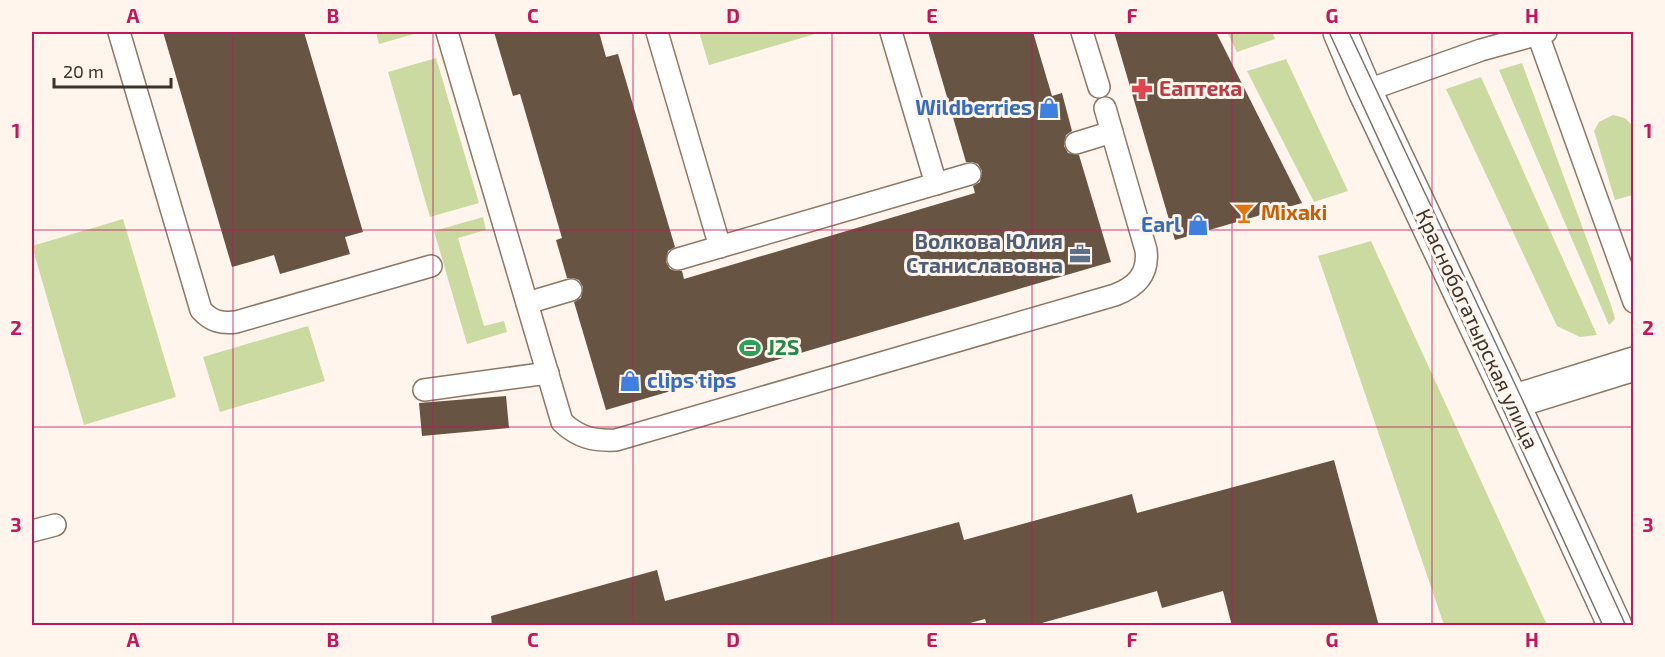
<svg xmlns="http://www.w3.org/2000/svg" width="1665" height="657" viewBox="0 0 1665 657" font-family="'Exo 2',sans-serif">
  <rect width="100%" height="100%" fill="#fff5ed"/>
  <g fill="#cbdaa0">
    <path d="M376 32H421L379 44Z"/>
    <path d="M699 32H822L709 65Z"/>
    <path d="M1227 32H1272L1275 39 1237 52Z"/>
    <path d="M436 58 479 203 430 217 388 72Z"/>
    <path d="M1286 59 1348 191 1314 202 1247 71Z"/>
    <path d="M1522 63 1611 305 1615 319 1609 325 1499 70Z"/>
    <path d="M1481 77 1597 335 1580 337 1557 326 1446 89Z"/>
    <path d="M1613 115 1625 118 1634 127 1633 195 1615 200 1594 131 1599 122Z"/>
    <path d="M483 217 486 230 458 238 484 326 504 321 507 332 467 344 434 231Z"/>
    <path d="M123 219 176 397 84 425 32 246Z"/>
    <path d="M1371 241 1547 625H1444L1318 256Z"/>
    <path d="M308 326 325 381 220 412 203 357Z"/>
  </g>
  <g fill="#685443">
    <path d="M163 32H304L363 232 345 237 350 254 280 274 274 255 232 267Z"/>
    <path d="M494 32H599L606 57 618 54 675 247 668 251 666 262 670 269 676 271H682L684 279 975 193 973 186 980 182 982 171 978 164 972 162H966L928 32H1033L1052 96 1062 93 1072 131 1066 135 1064 146 1068 153 1079 155 1111 262 606 410 574 302 581 298 583 287 579 280 573 278H567L556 240 562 238 520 94 513 96Z"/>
    <path d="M1114 32H1216L1302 203 1175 240Z"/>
    <path d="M506 396 509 428 422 436 419 403Z"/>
    <path d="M1334 460 1379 626H1232L1223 591 1162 608 1157 591 1031 626H987L985 619 959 626H492L491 616 657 570 665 601 959 522 964 540 1132 494 1137 513Z"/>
  </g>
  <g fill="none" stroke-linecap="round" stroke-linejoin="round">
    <defs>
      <g id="lane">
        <path d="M119 32 201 310C211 321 221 324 236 322L431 266"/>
        <path d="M447 32 562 422C579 438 594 441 616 440L1115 295C1136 287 1149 274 1146 250L1105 108"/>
        <path d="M657 32 720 247"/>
        <path d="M891 32 936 184"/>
        <path d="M1082 32 1099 87"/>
        <path d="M1537 32 1634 302"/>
        <path d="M1365 91 1481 50 1546 32"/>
        <path d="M1076 143 1112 132"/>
        <path d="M678 259 970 174"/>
        <path d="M527 303 571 290"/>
        <path d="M424 390 548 373"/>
        <path d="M32 531 55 525"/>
      </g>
      <g id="secondary">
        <path d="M1340 32 1365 91 1512 402 1615 626"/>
        <path d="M1512 402 1634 364"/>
      </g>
    </defs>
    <use href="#lane" stroke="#8c7664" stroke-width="24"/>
    <use href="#secondary" stroke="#8c7664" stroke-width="36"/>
    <use href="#lane" stroke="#fff" stroke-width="21"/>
    <use href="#secondary" stroke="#fff" stroke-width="33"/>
    <g stroke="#7b7169" stroke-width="1.5">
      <path d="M1329 32 1603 626"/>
      <path d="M1349 32 1522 399 1626 626"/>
    </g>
  </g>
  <path fill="none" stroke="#c2185b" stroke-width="1.5" stroke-opacity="0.55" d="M233 32V626M433 32V626M633 32V626M832 32V626M1032 32V626M1232 32V626M1432 32V626M32 230H1634M32 427H1634"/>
  <defs>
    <symbol id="pharmacy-bare" viewBox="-9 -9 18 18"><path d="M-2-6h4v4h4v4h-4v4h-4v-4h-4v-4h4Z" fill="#e0444e" stroke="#fff5ed" stroke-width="2.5" paint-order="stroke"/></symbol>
    <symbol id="shop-bare" viewBox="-9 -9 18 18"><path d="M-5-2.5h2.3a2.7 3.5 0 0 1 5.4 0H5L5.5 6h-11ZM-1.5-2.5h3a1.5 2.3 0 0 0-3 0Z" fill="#3f7fe0" stroke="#fff5ed" stroke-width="2.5" paint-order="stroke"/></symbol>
    <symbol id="bar-bare" viewBox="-9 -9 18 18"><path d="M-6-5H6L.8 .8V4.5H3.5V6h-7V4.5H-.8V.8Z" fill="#e8710a" stroke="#fff5ed" stroke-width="2.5" paint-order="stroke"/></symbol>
    <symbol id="office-bare" viewBox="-9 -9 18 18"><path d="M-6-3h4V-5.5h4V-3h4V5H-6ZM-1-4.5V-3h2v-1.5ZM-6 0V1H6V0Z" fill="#5c6f8a" stroke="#fff5ed" stroke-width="2.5" paint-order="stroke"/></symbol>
    <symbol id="stadium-bare" viewBox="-9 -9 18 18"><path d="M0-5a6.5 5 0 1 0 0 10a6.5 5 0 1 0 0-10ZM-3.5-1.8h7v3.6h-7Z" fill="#2e9e5b" stroke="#fff5ed" stroke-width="2.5" paint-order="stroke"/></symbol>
  </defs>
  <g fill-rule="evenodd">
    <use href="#pharmacy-bare" x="1127" y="74" width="30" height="30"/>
    <use href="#shop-bare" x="1034" y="93" width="30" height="30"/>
    <use href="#bar-bare" x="1229" y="198" width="30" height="30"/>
    <use href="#shop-bare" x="1183" y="210" width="30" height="30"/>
    <use href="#office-bare" x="1065" y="239" width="30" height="30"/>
    <use href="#stadium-bare" x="735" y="333" width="30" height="30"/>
    <use href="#shop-bare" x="615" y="366" width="30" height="30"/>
  </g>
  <g text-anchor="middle" stroke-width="6" stroke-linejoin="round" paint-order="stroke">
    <g font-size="21" font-weight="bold" fill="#be3a42" stroke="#fff5ed" text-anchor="start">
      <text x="1159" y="96">Еаптека</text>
    </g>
    <g font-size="21" font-weight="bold" fill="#366cbe" stroke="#fff5ed" text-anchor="end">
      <text x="1032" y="115">Wildberries</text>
      <text x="1181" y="232">Earl</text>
      <text x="647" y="388" text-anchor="start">clips tips</text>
    </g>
    <g font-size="21" font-weight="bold" fill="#c56008" stroke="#fff5ed" text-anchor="start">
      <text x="1261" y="220">Mixaki</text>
    </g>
    <g font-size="21" font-weight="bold" fill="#4e5e75" stroke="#fff5ed" text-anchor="end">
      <text x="1063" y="249">Волкова Юлия<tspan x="1063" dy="24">Станиславовна</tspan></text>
    </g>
    <g font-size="21" fill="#3b322a" stroke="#fff5ed">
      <text transform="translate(1477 329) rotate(65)" y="7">Краснобогатырская улица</text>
    </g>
    <g font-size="21" font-weight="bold" fill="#27864d" stroke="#fff5ed" text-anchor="start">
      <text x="767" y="355">J2S</text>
    </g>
  </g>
  <rect width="1665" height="657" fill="none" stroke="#fff5ed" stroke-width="66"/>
  <path d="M54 78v9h117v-9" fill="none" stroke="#3b322a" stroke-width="3"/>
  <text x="63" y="78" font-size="18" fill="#3b322a" stroke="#fff5ed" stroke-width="4.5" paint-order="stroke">20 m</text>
  <rect x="33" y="33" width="1599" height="591" fill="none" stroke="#c2185b" stroke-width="2"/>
  <g font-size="20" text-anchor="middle" font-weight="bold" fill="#c2185b">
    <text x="133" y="23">A</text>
    <text x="333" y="23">B</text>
    <text x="533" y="23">C</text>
    <text x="733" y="23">D</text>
    <text x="932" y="23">E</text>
    <text x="1132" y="23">F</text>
    <text x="1332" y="23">G</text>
    <text x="1532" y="23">H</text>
    <text x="16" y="138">1</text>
    <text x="1648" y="138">1</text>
    <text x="16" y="335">2</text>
    <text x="1648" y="335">2</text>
    <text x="16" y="532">3</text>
    <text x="1648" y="532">3</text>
    <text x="133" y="647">A</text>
    <text x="333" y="647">B</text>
    <text x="533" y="647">C</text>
    <text x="733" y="647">D</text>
    <text x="932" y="647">E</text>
    <text x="1132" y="647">F</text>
    <text x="1332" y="647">G</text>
    <text x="1532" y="647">H</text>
  </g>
</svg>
